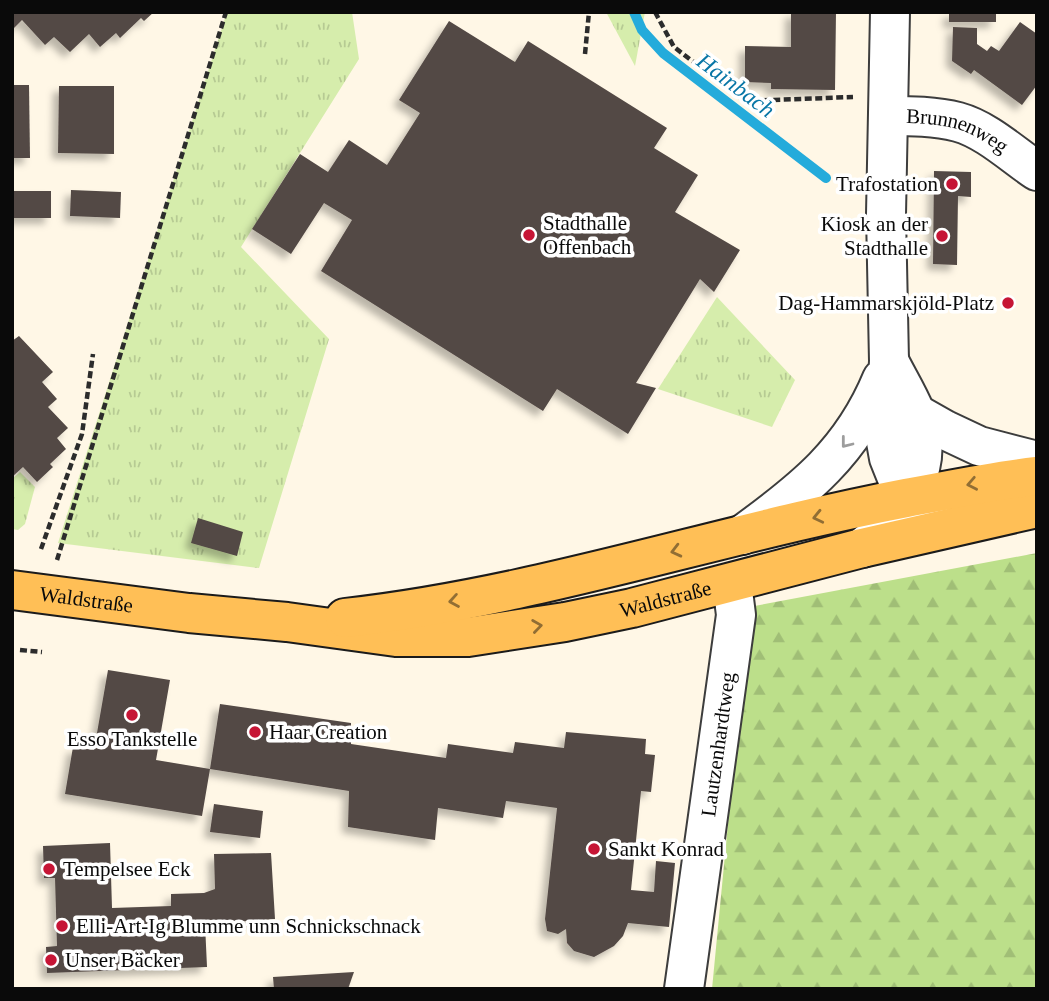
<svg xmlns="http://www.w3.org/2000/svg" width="1049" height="1001" viewBox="0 0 1049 1001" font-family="Georgia,serif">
  <defs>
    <pattern id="grass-tufts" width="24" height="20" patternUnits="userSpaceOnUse" patternTransform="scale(1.75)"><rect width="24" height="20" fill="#d6edac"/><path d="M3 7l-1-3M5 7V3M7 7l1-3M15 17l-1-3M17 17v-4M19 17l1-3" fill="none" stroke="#b6ca93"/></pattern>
    <pattern id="forest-firs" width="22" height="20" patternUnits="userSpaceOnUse" patternTransform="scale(1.75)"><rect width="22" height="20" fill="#bcdf8a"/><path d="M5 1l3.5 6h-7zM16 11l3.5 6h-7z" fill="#a0be76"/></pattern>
    <filter id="shadow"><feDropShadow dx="-6" dy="6" stdDeviation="3.5" flood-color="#0004"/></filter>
  </defs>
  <rect width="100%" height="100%" fill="#fff7e6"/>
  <g fill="url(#grass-tufts)">
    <path d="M227 12H352L359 59 241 247 329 339 259 568 58 543Z"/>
    <path d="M606 12H645L635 66Z"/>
    <path d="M717 297 795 380 772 427 658 389Z"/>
    <path d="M20 472 35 487 25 524 18 530 12 529V479Z"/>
  </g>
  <path fill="url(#forest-firs)" d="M1037 553V989H712L749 607Z"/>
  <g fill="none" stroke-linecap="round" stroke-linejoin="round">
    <path stroke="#24abdb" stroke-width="10" d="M634 12 642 30 663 53 826 178"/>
  </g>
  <g fill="#534945" filter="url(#shadow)">
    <path d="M12 12H154L144 21 141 18 120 38 116 33 100 47 89 34 70 52 54 37 45 45 22 20 14 28Z"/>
    <path d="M791 12H836L835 90 771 89V83L745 82V46L791 47Z"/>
    <rect x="949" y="12" width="47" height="10"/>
    <path d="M449 21 515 62 528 41 667 128 654 148 698 175 675 212 740 250 714 292 700 279 636 383 656 388 628 434 557 389 543 411 321 271 352 220 324 203 291 254 252 229 300 154 328 172 349 140 387 165 420 113 399 100Z"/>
    <path d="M1020 22 1037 34V85L1022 105 974 70 971 74 952 61 953 27 977 28V44L987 51 991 46 999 51Z"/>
    <path d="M12 85H29L30 158H12Z"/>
    <path d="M59 86H114V154L58 153Z"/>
    <path d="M934 171 971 172V197L958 196 957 265 933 264Z"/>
    <path d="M71 190 121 192 120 218 70 216Z"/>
    <rect x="12" y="191" width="39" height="27"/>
    <path d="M19 336 53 372 42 382 57 399 48 407 68 428 57 438 66 449 50 464 53 467 37 482 23 467 12 477V341Z"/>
    <path d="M198 518 243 532 237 556 191 543Z"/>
    <path d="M108 670 170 680 156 760 210 769 220 704 351 723V744L446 758 448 744 513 753 515 742 564 748 566 732 646 739 645 754 655 755 651 792 641 791 631 890 654 892 656 861 675 863 669 927 628 923 623 936 614 946 594 957 574 951 567 943 566 929 558 934 547 931 545 919 557 808 506 801 503 818 438 808 435 840 348 827 349 791 210 769 202 816 65 794 73 747 94 750Z"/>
    <path d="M214 804 263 811 260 838 210 832Z"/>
    <path d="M110 843 112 908 171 906V894L204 893 215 889 214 854 271 853 275 919 205 924 207 967 47 973 46 947 57 946 55 878H44L43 846Z"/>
    <path d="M354 972 348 989H274L273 977Z"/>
  </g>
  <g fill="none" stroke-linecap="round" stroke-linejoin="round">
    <defs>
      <g id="minor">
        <path d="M890 12 886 214 889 361 885 436 889 458 897 478 909 498 932 519"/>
        <path id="s1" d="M888 116C911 116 935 116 958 122 987 130 1013 155 1037 171"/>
        <path d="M915 413 945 430 979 446 1037 461"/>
        <path d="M742 535C804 490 852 452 882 379"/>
        <path d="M862 548C904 515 938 467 915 412 908 395 898 379 890 363"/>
        <path id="s2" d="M684 989 736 615 732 583"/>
      </g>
      <g id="major">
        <path id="s3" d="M12 590 189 613 287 622 396 637H468L565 622 632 608 862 548 1037 508"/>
        <path d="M345 618C535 597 718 534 906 498 950 490 992 481 1037 476"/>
      </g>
    </defs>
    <use href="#minor" stroke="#3d3d3d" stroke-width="42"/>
    <use href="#major" stroke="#1b1b1b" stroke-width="42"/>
    <g stroke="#2c2c2c" stroke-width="4.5" stroke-dasharray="7 3.5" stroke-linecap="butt">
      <path d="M655 12 674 47 744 101 853 97"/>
      <path d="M585 54 589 12"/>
      <path d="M41 549 82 434 93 354"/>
      <path d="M57 560 226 12"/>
      <path d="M20 650 42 652"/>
    </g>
    <use href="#minor" stroke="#fff" stroke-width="38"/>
    <use href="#major" stroke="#ffbf56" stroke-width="38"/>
  </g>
  <defs><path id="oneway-chevron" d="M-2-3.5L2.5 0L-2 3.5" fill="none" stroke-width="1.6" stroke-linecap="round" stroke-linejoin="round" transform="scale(1.75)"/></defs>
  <use stroke="#9d9d9d" href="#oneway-chevron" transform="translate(846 443) rotate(128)"/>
  <g stroke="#916e34">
    <use href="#oneway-chevron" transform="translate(972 484) rotate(169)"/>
    <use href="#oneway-chevron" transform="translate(818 517) rotate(167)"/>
    <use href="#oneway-chevron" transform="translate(676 551) rotate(166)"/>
    <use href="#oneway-chevron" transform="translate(454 601) rotate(170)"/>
    <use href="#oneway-chevron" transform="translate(537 626) rotate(-8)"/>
  </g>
  <g fill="#c61535" stroke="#fff" stroke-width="2.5">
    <circle cx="952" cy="184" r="7"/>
    <circle cx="529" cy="235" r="7"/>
    <circle cx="942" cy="236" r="7"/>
    <circle cx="1008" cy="303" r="7"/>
    <circle cx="132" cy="715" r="7"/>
    <circle cx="255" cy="732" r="7"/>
    <circle cx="594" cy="849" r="7"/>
    <circle cx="49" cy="869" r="7"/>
    <circle cx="62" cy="926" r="7"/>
    <circle cx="51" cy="960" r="7"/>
  </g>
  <g text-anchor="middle" stroke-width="7" stroke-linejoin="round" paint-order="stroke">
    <g font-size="21" fill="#0a0a0a" stroke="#fff">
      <text dy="7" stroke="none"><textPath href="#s1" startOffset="72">Brunnenweg</textPath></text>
      <text dy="7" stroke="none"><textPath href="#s3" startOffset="660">Waldstraße</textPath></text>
      <text dy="7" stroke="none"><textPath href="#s3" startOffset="75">Waldstraße</textPath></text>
      <text dy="7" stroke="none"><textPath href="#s2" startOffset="247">Lautzenhardtweg</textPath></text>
    </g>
    <g font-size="21" fill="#0a0a0a" stroke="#fff" text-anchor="start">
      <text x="938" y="191" text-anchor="end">Trafostation</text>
      <text x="543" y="230">Stadthalle<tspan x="543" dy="24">Offenbach</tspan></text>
      <text x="928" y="231" text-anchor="end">Kiosk an der<tspan x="928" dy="24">Stadthalle</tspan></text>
      <text x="994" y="310" text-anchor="end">Dag-Hammarskjöld-Platz</text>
      <text x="269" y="739">Haar Creation</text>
      <text x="132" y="746" text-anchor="middle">Esso Tankstelle</text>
      <text x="608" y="856">Sankt Konrad</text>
      <text x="63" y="876">Tempelsee Eck</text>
      <text x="76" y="933">Elli-Art-Ig Blumme unn Schnickschnack</text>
      <text x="65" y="967">Unser Bäcker</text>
    </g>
    <g font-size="23" font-style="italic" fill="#0876a6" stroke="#fff">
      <text transform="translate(736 85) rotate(37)" y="8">Hainbach</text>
    </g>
  </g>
  <rect width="1049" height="1001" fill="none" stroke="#0a0a0a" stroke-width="28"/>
</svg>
